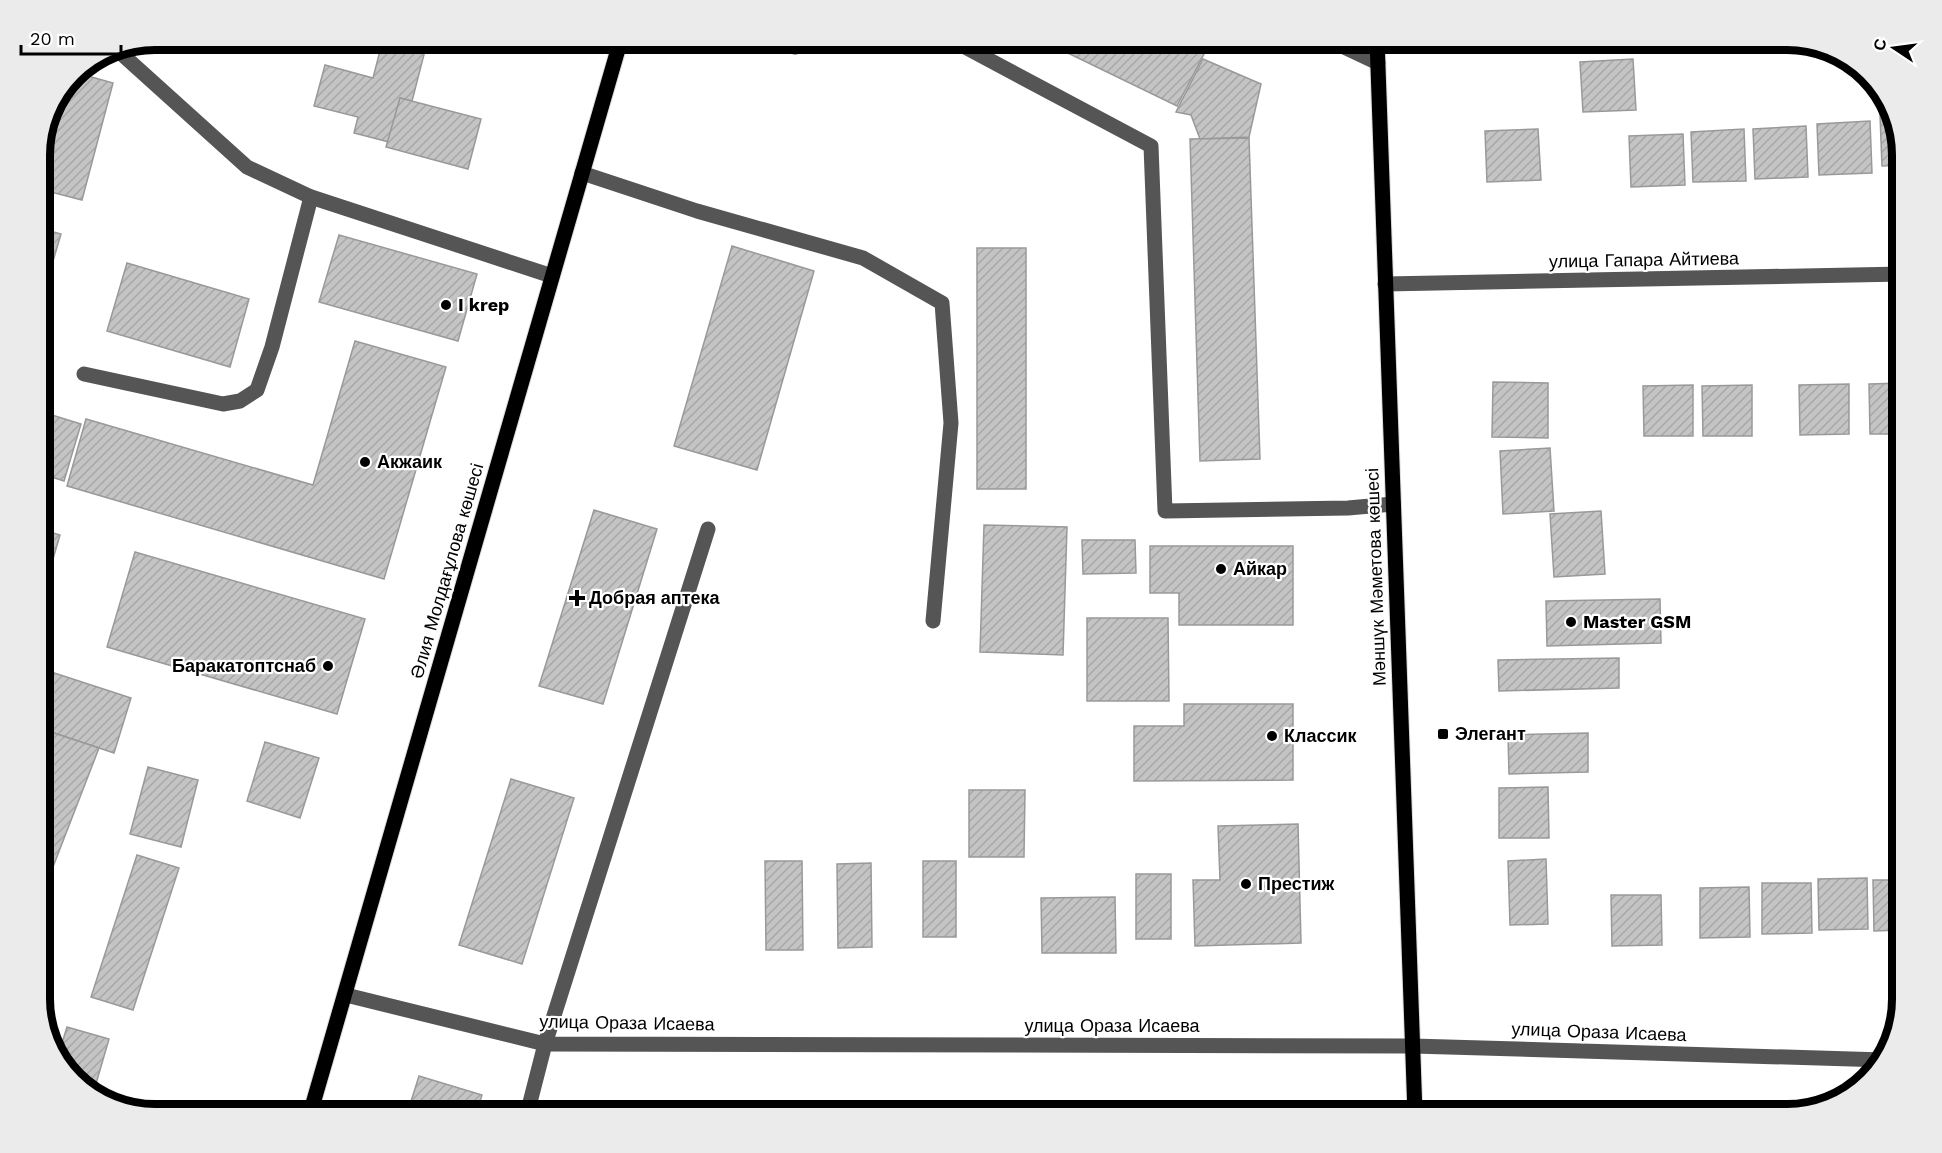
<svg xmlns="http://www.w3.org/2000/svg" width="1942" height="1153" viewBox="0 0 1942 1153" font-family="'Work Sans',sans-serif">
  <defs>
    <pattern id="building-hatch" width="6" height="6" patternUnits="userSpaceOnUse" patternTransform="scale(1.5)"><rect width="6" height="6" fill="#c4c4c4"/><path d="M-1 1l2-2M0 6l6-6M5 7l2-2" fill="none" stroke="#a7a7a7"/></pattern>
  </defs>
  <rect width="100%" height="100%" fill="#fff"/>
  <g fill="url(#building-hatch)" stroke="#999" stroke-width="1.5">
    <path d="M383 39H428L412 101 400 98 389 142 354 133 358 117 314 106 325 65 373 78Z"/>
    <path d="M1039 39H1178L1205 52 1177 106Z"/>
    <path d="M1515 39H1569V40L1516 43Z"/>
    <path d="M1203 59 1261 84 1249 137 1200 139 1191 115 1176 112Z"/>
    <path d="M1633 59 1636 110 1583 112 1580 62Z"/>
    <path d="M74 72 113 83 82 200 39 189V148Z"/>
    <path d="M400 98 481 119 468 169 386 147Z"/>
    <path d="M1880 115H1893L1903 148V165L1882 166Z"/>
    <path d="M1870 121 1872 173 1819 175 1817 124Z"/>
    <path d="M1806 126 1808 177 1755 179 1753 129Z"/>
    <path d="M1538 129 1541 180 1487 182 1485 131Z"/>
    <path d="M1744 129 1746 181 1693 182 1691 132Z"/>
    <path d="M1683 134 1685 185 1631 187 1629 136Z"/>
    <path d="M1249 138 1260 459 1200 461 1190 139Z"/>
    <path d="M39 228 61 234 39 309Z"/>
    <path d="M339 235 477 274 458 341 319 302Z"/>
    <path d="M732 246 814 271 757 470 674 446Z"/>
    <rect x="977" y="248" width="49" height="241"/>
    <path d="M127 263 249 299 230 367 107 331Z"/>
    <path d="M355 341 446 367 384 579 67 486 86 419 313 485Z"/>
    <path d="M1493 382 1548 383V438L1492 437Z"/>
    <path d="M1903 383V434H1870L1869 384Z"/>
    <path d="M1849 384V434L1800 435 1799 385Z"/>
    <path d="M1693 385V436H1644L1643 386Z"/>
    <path d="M1752 385V436H1703L1702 386Z"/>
    <path d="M39 411 81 424 64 481 39 473Z"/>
    <path d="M1550 448 1554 511 1503 514 1500 451Z"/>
    <path d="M594 510 657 529 603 704 539 686Z"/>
    <path d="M1601 511 1605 574 1554 577 1550 514Z"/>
    <path d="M984 525 1067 527 1063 655 980 652Z"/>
    <path d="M39 529 60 535 39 607Z"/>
    <path d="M1082 540H1135L1136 573 1083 574Z"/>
    <path d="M1150 546H1293V625H1179V593H1150Z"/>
    <path d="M135 552 365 619 337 714 107 647Z"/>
    <path d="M1660 599 1661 643 1547 646 1546 601Z"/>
    <path d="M1087 618H1168L1169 701H1087Z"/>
    <path d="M1619 658V688L1499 691 1498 660Z"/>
    <path d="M39 668 131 698 114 753 39 728Z"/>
    <path d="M1184 704H1293V780L1134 781V726H1184Z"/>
    <path d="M39 728 99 748 51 872 39 869V802L47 780 39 778Z"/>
    <path d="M1588 733V772L1509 774 1508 735Z"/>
    <path d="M265 742 319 758 300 818 247 801Z"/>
    <path d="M148 767 198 780 181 847 130 834Z"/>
    <path d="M511 779 574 798 522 964 459 945Z"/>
    <path d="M1548 787 1549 838H1499V788Z"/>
    <path d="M969 790H1025L1024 857H969Z"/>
    <path d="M1298 824 1301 943 1195 946 1193 880H1220L1218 826Z"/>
    <path d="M137 855 179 868 133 1010 91 997Z"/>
    <path d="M1546 859 1548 924 1510 925 1508 861Z"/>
    <path d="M765 861H802L803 950H766Z"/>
    <rect x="923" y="861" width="33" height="76"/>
    <path d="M871 863 872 947 838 948 837 864Z"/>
    <rect x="1136" y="874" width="35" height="65"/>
    <path d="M1867 878 1868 929 1819 930 1818 879Z"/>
    <path d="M1873 880H1903V930L1874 931Z"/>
    <path d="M1762 883H1811L1812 933 1762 934Z"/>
    <path d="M1749 887 1750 937 1700 938V888Z"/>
    <path d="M1611 895H1661L1662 945 1612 946Z"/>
    <path d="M1115 897 1116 953H1042L1041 898Z"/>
    <path d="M67 1027 109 1039 93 1094 57 1059Z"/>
    <path d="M419 1076 482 1095 476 1114H407Z"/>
  </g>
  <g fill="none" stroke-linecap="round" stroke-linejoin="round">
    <defs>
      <g id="major">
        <path d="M1377 39 1415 1114"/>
        <path d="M310 1114 621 39"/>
      </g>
    </defs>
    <use href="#major" stroke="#dbdbdb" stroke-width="17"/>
    <g stroke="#555" stroke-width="15">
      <path d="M768 39 795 47 814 39"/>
      <path d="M950 39 1151 146 1165 511 1348 508 1393 504"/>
      <path d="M1327 39 1378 63"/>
      <path d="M114 47 247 167 311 197 552 276"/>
      <path d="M582 173 697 211 863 258 942 303 951 423 933 621"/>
      <path d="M1385 284 1903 274"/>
      <path d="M84 374 223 404 240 401 257 390 272 347 311 197"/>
      <path d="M346 995 545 1044 1413 1046 1884 1060"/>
      <path d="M527 1114 545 1044 708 529"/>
    </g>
    <use href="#major" stroke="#000" stroke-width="15"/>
  </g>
  <g fill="#000" stroke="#fff" stroke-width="2">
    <circle cx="446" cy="305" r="6"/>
    <circle cx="365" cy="462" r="6"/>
    <circle cx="1221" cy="569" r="6"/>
    <path d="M574 589h6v6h6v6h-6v6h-6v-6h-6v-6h6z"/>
    <circle cx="1571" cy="622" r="6"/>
    <circle cx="328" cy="666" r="6"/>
    <rect x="1437" y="728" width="12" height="12" rx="3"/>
    <circle cx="1272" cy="736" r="6"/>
    <circle cx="1246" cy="884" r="6"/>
  </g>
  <g text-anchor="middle" stroke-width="4.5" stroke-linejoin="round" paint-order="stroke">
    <g font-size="18" fill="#000" stroke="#fff">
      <text transform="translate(1644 260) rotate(-1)" y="6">улица Гапара Айтиева</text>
      <text transform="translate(447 571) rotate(-74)" y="6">Әлия Молдағұлова көшесі</text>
      <text transform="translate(1376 577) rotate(-92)" y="6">Мәншүк Мәметова көшесі</text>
      <text transform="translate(627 1023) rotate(1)" y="6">улица Ораза Исаева</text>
      <text x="1112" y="1032">улица Ораза Исаева</text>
      <text transform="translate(1599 1032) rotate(2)" y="6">улица Ораза Исаева</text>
    </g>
    <g font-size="18" font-weight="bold" fill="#000" stroke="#fff" text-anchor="start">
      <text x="458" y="311">I krep</text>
      <text x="377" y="468">Акжаик</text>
      <text x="1233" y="575">Айкар</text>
      <text x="589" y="604">Добрая аптека</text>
      <text x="1583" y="628">Master GSM</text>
      <text x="316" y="672" text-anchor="end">Баракатоптснаб</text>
      <text x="1455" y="740">Элегант</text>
      <text x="1284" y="742">Классик</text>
      <text x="1258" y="890">Престиж</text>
    </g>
  </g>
  <path d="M0 0H1942V1153H0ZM155 50H1787A105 105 0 0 1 1892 155V999A105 105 0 0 1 1787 1104H155A105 105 0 0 1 50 999V155A105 105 0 0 1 155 50Z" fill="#ebebeb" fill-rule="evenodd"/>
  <path fill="none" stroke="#000" stroke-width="8" d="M155 50H1787A105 105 0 0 1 1892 155V999A105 105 0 0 1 1787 1104H155A105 105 0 0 1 50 999V155A105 105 0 0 1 155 50Z"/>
  <g transform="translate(1894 48) rotate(283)" stroke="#ffffff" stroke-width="4.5" paint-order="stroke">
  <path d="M0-4.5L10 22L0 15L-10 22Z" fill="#000000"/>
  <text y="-9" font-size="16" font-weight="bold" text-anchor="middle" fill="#000000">С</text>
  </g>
  <path d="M21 45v9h100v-9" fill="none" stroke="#000000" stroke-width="3"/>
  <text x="30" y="45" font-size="18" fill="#000000" stroke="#ffffff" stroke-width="4.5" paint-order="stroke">20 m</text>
</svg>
